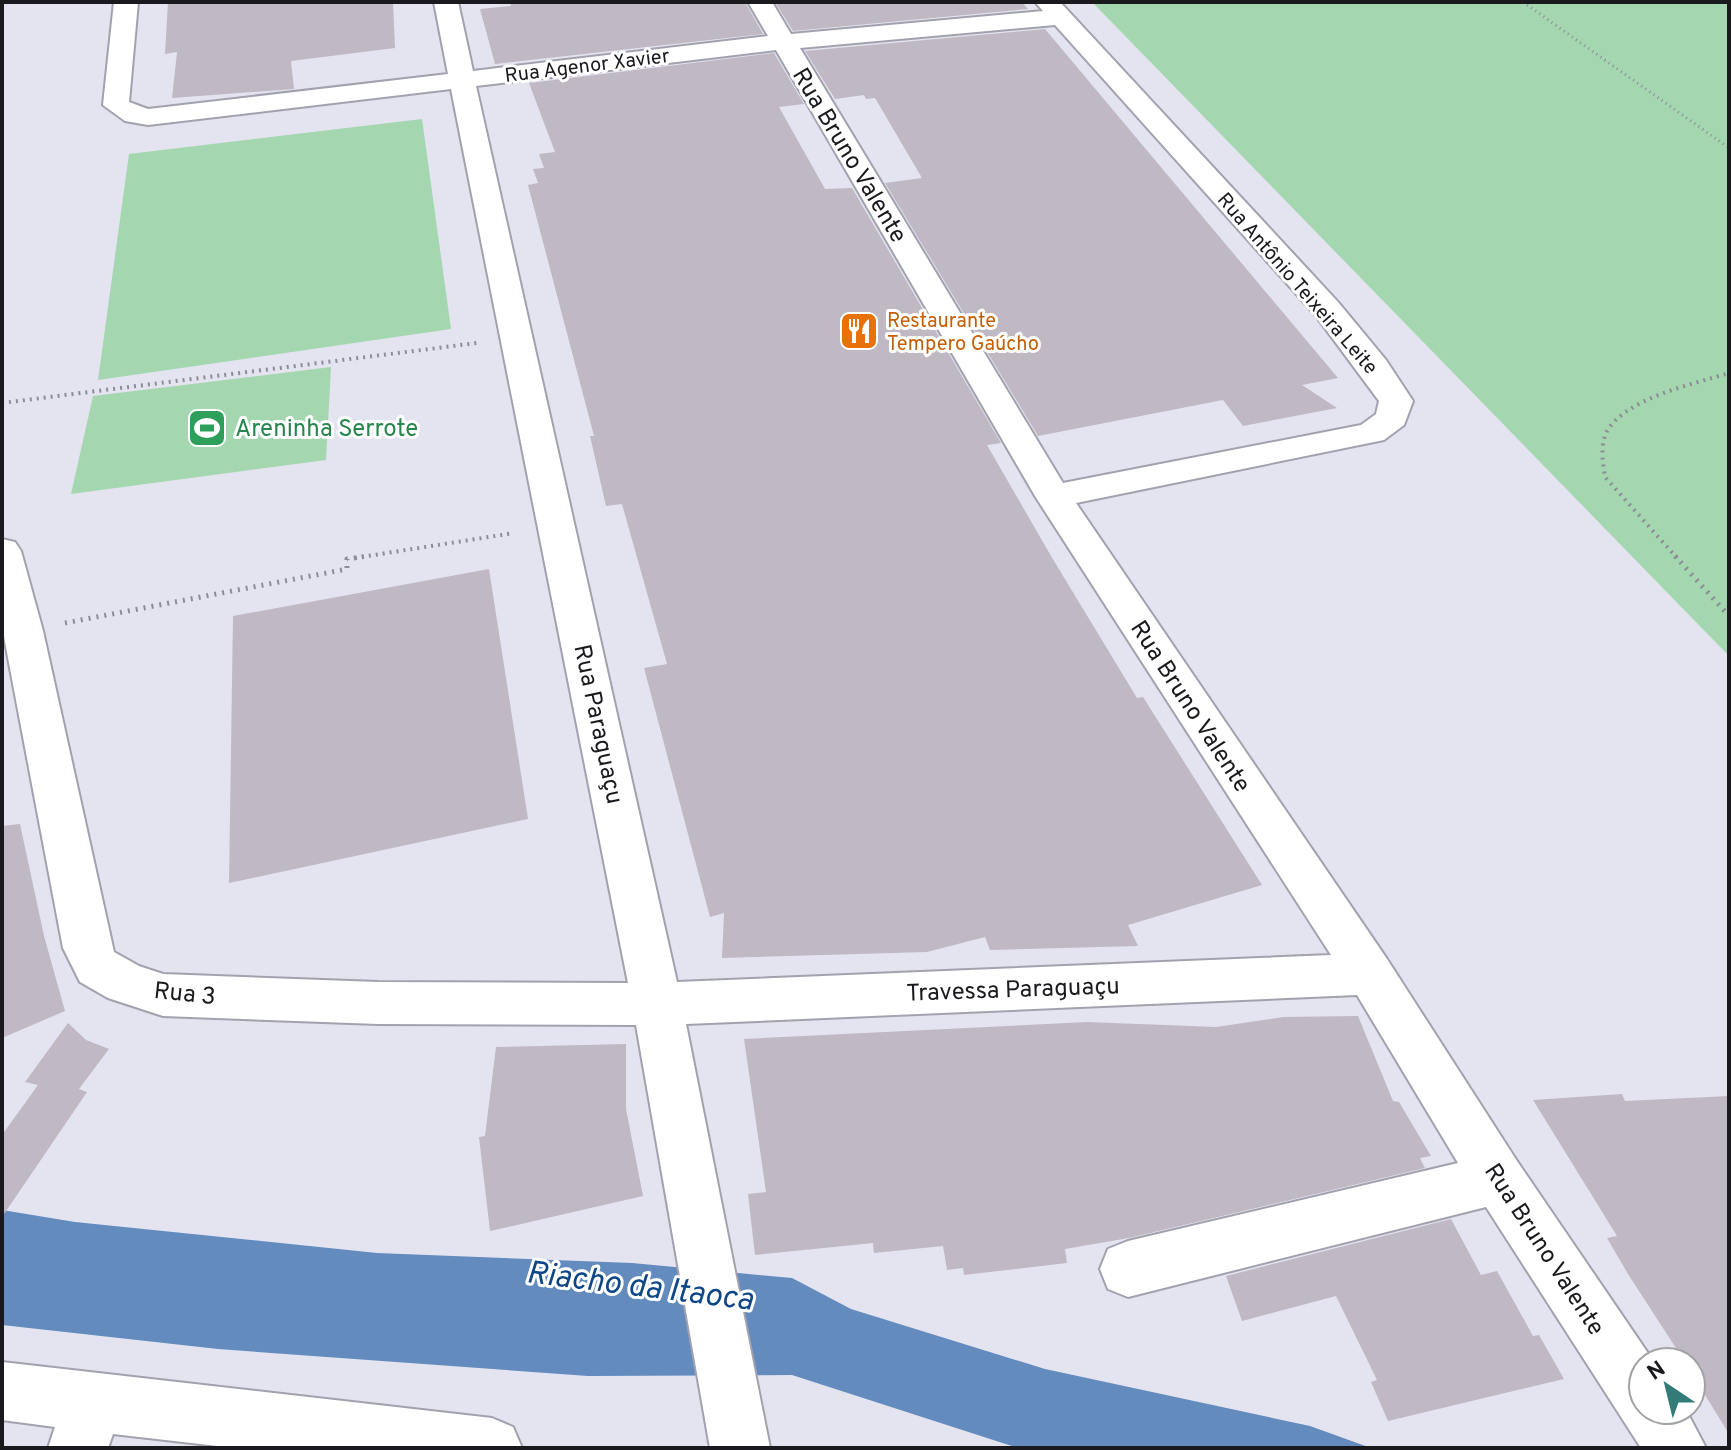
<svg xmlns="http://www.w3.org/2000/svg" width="1731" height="1450" viewBox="0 0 1731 1450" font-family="Overpass,sans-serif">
  <rect width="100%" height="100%" fill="#e3e4f0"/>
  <g fill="#a4d6b0">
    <path d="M1092 2H1729V656Z"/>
    <path d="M422 119 451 329 98 380 129 154Z"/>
    <path d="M331 367 326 460 71 494 93 396Z"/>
  </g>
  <path fill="#638bbe" d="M2 1210 75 1222 377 1253 632 1263 792 1278 851 1309 1045 1369 1310 1426 1371 1448H1018L792 1375 588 1376 218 1349 2 1325Z"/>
  <g fill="#c0b8c3">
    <path d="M168 2H393L395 48 291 61 294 89 172 98 177 52 165 54Z"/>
    <path d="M510 2H745L763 34 495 64 480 9 511 6Z"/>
    <path d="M775 2H1022L1028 9 793 31Z"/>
    <path d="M1045 29 1338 378 1302 385 1337 408 1243 426 1223 400 1038 436 885 183 922 178 875 98 866 99 864 95 835 99 805 51Z"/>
    <path d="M774 53 804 104 779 107 825 189 852 188 1001 443 987 445 1051 556 1137 698 1143 697 1262 885 1128 925 1138 946 990 950 985 937 927 952 722 958 724 913 710 917 644 668 667 664 622 504 606 506 590 436H594L528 185 538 183 533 169 544 168 539 154 555 152 529 83Z"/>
    <path d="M489 569 528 819 229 883 233 616Z"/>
    <path d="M20 824 44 936 65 1011 2 1038V826Z"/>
    <path d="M1358 1016 1393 1101 1399 1102 1431 1156 1420 1158 1425 1168 1129 1238 1065 1249 1067 1263 964 1275 963 1268 947 1270 943 1246 874 1253 873 1243 755 1255 748 1194 766 1192 744 1039 1087 1022 1216 1027 1284 1017Z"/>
    <path d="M68 1023 86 1040 109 1049 79 1089 87 1092 2 1217V1135L38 1085 25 1082Z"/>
    <path d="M626 1044V1109L643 1196 490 1231 479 1137 485 1136 496 1047Z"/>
    <path d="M1622 1094 1625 1101 1729 1096V1434L1691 1372V1362H1685L1628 1274 1607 1238 1617 1236 1533 1100Z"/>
    <path d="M1451 1219 1481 1275 1497 1271 1533 1336 1539 1335 1564 1379 1388 1421 1371 1382 1377 1380 1336 1296 1242 1321 1226 1276Z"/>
  </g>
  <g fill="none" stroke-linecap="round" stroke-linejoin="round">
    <defs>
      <g id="street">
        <path d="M114 2H138L129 102 148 109 448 74 434 2H458L473 71 768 36 748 2H772L791 34 1043 11 1035 2H1060L1338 302 1386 360 1413 401 1404 425 1384 440 1076 503 1387 959 1517 1161 1654 1362H1643V1410H1686L1706 1448H1641L1486 1207 1128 1297 1108 1289 1100 1269 1108 1249 1128 1241 1458 1163 1357 995 686 1024 770 1448H710L636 1025 378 1024 163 1016 108 998 80 982 63 948 2 626V539L15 542 21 551 43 631 114 952 139 966 163 974 378 982 628 983 451 89 148 125 125 121 103 105ZM1055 25 1316 316 1379 401 1376 414 1361 425 1063 483 800 48ZM776 50 1035 496 1331 955 677 982 476 86Z"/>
        <path d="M2 1362 492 1418 513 1427 522 1448H235L113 1434 108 1448H48L55 1427 2 1420Z"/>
      </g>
    </defs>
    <use href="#street" stroke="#a1a2ae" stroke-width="4"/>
    <path stroke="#8c8d96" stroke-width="3" stroke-dasharray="1 4" stroke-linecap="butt" d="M1523 2 1729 148"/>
    <g stroke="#8c8d96" stroke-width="4" stroke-dasharray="2 5" stroke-linecap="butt">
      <path d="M2 403 477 343"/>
      <path d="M355 558 514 533"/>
      <path d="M1677 558 1605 477C1603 463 1600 447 1606 433 1624 398 1694 384 1729 373"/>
    </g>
    <g stroke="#8c8d96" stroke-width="5" stroke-dasharray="2 6" stroke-linecap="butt">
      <path d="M1675 556 1729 616"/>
      <path d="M65 623 347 569V559L368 556"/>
    </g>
    <use href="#street" fill="#fff" fill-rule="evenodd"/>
  </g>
  <defs>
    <symbol id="restaurant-square" viewBox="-11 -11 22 22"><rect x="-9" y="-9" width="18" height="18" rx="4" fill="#e8710a" stroke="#fff"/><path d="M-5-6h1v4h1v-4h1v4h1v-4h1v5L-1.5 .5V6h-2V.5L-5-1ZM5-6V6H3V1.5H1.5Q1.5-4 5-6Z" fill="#fff"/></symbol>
    <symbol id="stadium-square" viewBox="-11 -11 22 22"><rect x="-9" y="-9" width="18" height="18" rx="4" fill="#2e9e5b" stroke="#fff"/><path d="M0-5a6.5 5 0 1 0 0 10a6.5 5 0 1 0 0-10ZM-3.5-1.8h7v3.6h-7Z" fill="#fff"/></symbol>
  </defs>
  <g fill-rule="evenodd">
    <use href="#restaurant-square" x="837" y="309" width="44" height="44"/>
    <use href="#stadium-square" x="185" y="406" width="44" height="44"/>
  </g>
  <g text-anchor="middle" stroke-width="6" stroke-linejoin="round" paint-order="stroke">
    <g font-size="20" fill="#1a1a1e" stroke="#fff">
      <text transform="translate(587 65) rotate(-7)" y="7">Rua Agenor Xavier</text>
      <text transform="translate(1298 283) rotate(49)" y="7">Rua Antônio Teixeira Leite</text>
    </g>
    <g font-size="20" fill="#c56008" stroke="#fff" text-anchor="start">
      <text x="887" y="327">Restaurante<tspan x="887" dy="23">Tempero Gaúcho</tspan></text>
    </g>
    <g font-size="24" fill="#1a1a1e" stroke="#fff">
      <text transform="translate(850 155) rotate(59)" y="8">Rua Bruno Valente</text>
      <text transform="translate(1191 706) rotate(57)" y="8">Rua Bruno Valente</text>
      <text transform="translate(599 724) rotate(78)" y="8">Rua Paraguaçu</text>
      <text transform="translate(1013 989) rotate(-2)" y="8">Travessa Paraguaçu</text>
      <text transform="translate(185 993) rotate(6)" y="8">Rua 3</text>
      <text transform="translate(1545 1249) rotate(57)" y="8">Rua Bruno Valente</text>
    </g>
    <g font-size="24" fill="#27864d" stroke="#fff" text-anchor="start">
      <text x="235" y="436">Areninha Serrote</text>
    </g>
    <g font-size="32" font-style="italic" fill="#0f4685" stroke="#fff">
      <text transform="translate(640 1285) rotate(7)" y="11">Riacho da Itaoca</text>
    </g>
  </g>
  <rect width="1731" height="1450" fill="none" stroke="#1a1a1e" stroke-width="8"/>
  <g transform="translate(1667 1386) rotate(325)"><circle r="38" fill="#ffffff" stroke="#a3a3a5" stroke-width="2"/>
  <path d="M0-6L14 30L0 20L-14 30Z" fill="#337b76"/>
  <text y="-12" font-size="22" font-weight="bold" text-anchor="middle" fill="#1a1a1e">N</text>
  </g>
</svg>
